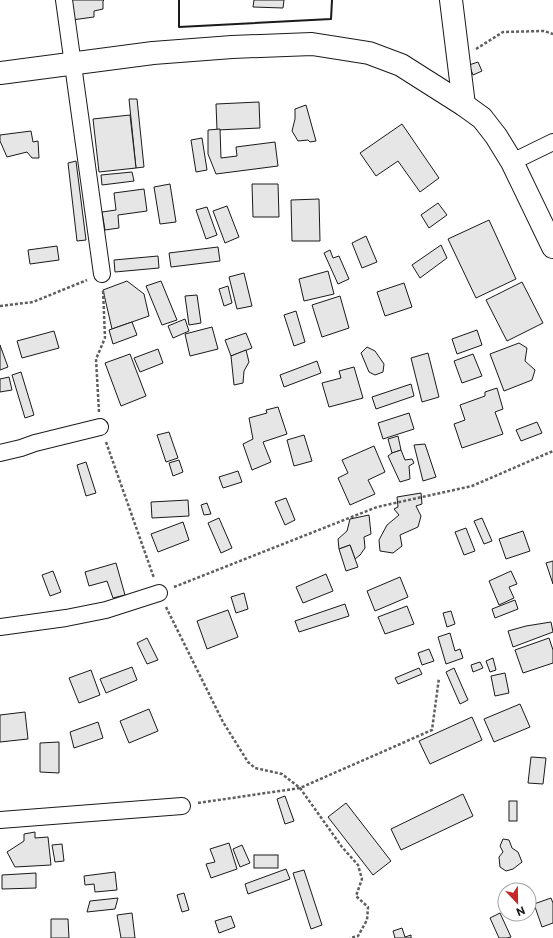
<svg xmlns="http://www.w3.org/2000/svg" width="553" height="938" viewBox="0 0 553 938" font-family="Commissioner,sans-serif">
  <rect width="100%" height="100%" fill="#fff"/>
  <g fill="#e6e6e6" stroke="#1a1a1a">
    <path d="M71 0H104L103 1V9L94 11V17L72 20Z"/>
    <path d="M254 0H284L283 8 253 7Z"/>
    <path d="M478 62 482 71 473 75 469 65Z"/>
    <path d="M129 99H137L144 167 136 168Z"/>
    <path d="M259 102 260 128 217 130 216 104Z"/>
    <path d="M306 105 316 141 310 142 308 140 298 141 292 131 295 119V109Z"/>
    <path d="M130 115 136 168 99 172 93 119Z"/>
    <path d="M402 124 439 178 420 192 398 161 376 176 360 153Z"/>
    <path d="M220 129 221 158 237 156 236 147 275 142 278 166 216 174 208 154V130Z"/>
    <path d="M31 131 33 142 38 141 39 158H32L27 152 7 157 0 141V135Z"/>
    <path d="M202 138 207 170 196 172 191 140Z"/>
    <path d="M76 161 86 240 77 241 68 163Z"/>
    <path d="M132 172 134 181 102 185 101 175Z"/>
    <path d="M170 184 176 222 160 224 154 187Z"/>
    <path d="M252 184H278L279 217H253Z"/>
    <path d="M144 189 147 211 118 215 119 228 105 230 102 212 116 210 114 193Z"/>
    <path d="M319 199 320 241H292L291 200Z"/>
    <path d="M438 203 447 215 429 228 421 215Z"/>
    <path d="M227 206 239 237 225 243 213 211Z"/>
    <path d="M207 207 217 235 206 239 196 210Z"/>
    <path d="M489 220 516 279 476 298 448 239Z"/>
    <path d="M366 236 377 262 362 268 352 243Z"/>
    <path d="M441 245 447 258 420 278 412 265Z"/>
    <path d="M57 246 59 260 30 264 28 250Z"/>
    <path d="M218 247 220 261 171 267 169 253Z"/>
    <path d="M330 250 333 258 339 256 349 279 338 284 324 253Z"/>
    <path d="M158 256 159 268 115 272 114 260Z"/>
    <path d="M328 271 334 294 304 301 299 279Z"/>
    <path d="M244 273 252 306 237 309 229 277Z"/>
    <path d="M127 281 144 294 149 316 112 329 103 290Z"/>
    <path d="M161 281 177 320 162 325 146 286Z"/>
    <path d="M522 282 543 323 507 341 486 300Z"/>
    <path d="M404 283 412 307 385 316 377 292Z"/>
    <path d="M228 286 232 303 224 306 219 289Z"/>
    <path d="M197 295 201 323 189 325 185 296Z"/>
    <path d="M340 296 349 328 322 337 312 305Z"/>
    <path d="M296 311 305 342 294 346 284 315Z"/>
    <path d="M185 319 189 331 173 338 168 326Z"/>
    <path d="M132 322 137 335 113 344 109 330Z"/>
    <path d="M212 327 218 349 190 356 185 334Z"/>
    <path d="M477 330 482 345 457 354 452 339Z"/>
    <path d="M54 331 59 348 22 358 17 341Z"/>
    <path d="M246 333 252 348 231 356 225 340Z"/>
    <path d="M519 343 527 348 525 361 535 370 532 380 504 391 490 354Z"/>
    <path d="M0 345 8 367 0 370Z"/>
    <path d="M367 347 375 351 384 364 383 372 375 375 369 372 361 353Z"/>
    <path d="M158 349 163 363 140 372 134 358Z"/>
    <path d="M246 350 249 362 244 371 243 383 234 385 231 356Z"/>
    <path d="M428 353 439 397 422 402 411 358Z"/>
    <path d="M130 354 146 396 121 406 105 363Z"/>
    <path d="M473 354 482 376 462 383 454 361Z"/>
    <path d="M317 361 321 373 284 387 280 375Z"/>
    <path d="M354 367 363 398 329 407 322 383 341 378 339 371Z"/>
    <path d="M21 372 34 415 25 418 12 375Z"/>
    <path d="M9 377 12 390 0 392V379Z"/>
    <path d="M411 384 414 396 376 409 372 397Z"/>
    <path d="M497 388 503 409 495 412 503 434 462 448 454 424 465 420 460 405 485 396V392Z"/>
    <path d="M278 407 287 434 263 442 271 462 252 470 243 444 253 439 249 418 267 413 266 410Z"/>
    <path d="M409 413 414 429 383 439 378 423Z"/>
    <path d="M537 422 542 433 521 441 516 430Z"/>
    <path d="M169 432 178 458 166 462 157 435Z"/>
    <path d="M304 435 312 461 294 466 287 440Z"/>
    <path d="M398 436 401 450 392 453 388 439Z"/>
    <path d="M425 444 436 477 423 481 414 445Z"/>
    <path d="M374 446 385 472 368 480 375 494 350 505 338 478 348 473 342 460Z"/>
    <path d="M401 450 405 460 412 459 414 463 409 466 410 479 400 482 388 456 392 453Z"/>
    <path d="M179 460 183 472 173 476 169 463Z"/>
    <path d="M86 462 96 493 86 496 77 465Z"/>
    <path d="M238 471 242 482 223 488 219 477Z"/>
    <path d="M421 493 422 504 416 506 421 516 418 527 400 535 402 546 393 553 380 551 379 540 387 525 399 515 394 509 398 507 397 497Z"/>
    <path d="M286 498 295 520 285 525 275 502Z"/>
    <path d="M188 500 189 516 152 518 151 502Z"/>
    <path d="M207 503 211 514 204 515 201 505Z"/>
    <path d="M369 515 371 534 364 537 365 548 360 555 355 559 350 545 339 549 338 539 347 531 350 519Z"/>
    <path d="M219 518 232 548 221 553 208 523Z"/>
    <path d="M482 518 492 541 484 544 474 521Z"/>
    <path d="M183 522 189 540 158 552 151 534Z"/>
    <path d="M466 528 475 551 464 555 455 532Z"/>
    <path d="M523 531 530 551 506 559 499 539Z"/>
    <path d="M350 545 358 567 346 571 339 549Z"/>
    <path d="M553 561V584L546 563Z"/>
    <path d="M116 563 125 595 113 598 107 581 89 586 85 572Z"/>
    <path d="M53 571 61 592 50 596 42 575Z"/>
    <path d="M511 571 517 584 509 587 514 598 499 605 489 581Z"/>
    <path d="M326 574 333 591 303 603 296 587Z"/>
    <path d="M400 577 408 597 375 611 367 591Z"/>
    <path d="M244 593 248 609 236 613 231 597Z"/>
    <path d="M515 600 518 609 495 618 492 609Z"/>
    <path d="M345 604 349 616 299 632 295 621Z"/>
    <path d="M407 606 414 624 385 634 378 617Z"/>
    <path d="M228 610 238 637 207 649 197 621Z"/>
    <path d="M451 611 455 624 447 627 443 613Z"/>
    <path d="M551 622 553 632 513 647 508 631 526 626Z"/>
    <path d="M450 633 455 651 460 649 463 658 446 664 438 637Z"/>
    <path d="M147 638 158 660 147 664 137 643Z"/>
    <path d="M549 638 553 650V663L523 673 515 650Z"/>
    <path d="M429 649 434 661 422 665 418 653Z"/>
    <path d="M493 658 496 670 490 672 486 661Z"/>
    <path d="M480 662 483 668 473 672 471 665Z"/>
    <path d="M132 667 137 680 106 693 100 679Z"/>
    <path d="M419 668 422 674 398 684 395 678Z"/>
    <path d="M454 668 468 700 460 704 446 672Z"/>
    <path d="M91 670 100 695 79 703 69 678Z"/>
    <path d="M505 673 509 693 495 696 491 676Z"/>
    <path d="M520 704 530 727 494 742 484 719Z"/>
    <path d="M149 709 158 731 129 743 120 721Z"/>
    <path d="M25 712 28 739 0 742V715Z"/>
    <path d="M472 717 482 740 430 764 419 741Z"/>
    <path d="M98 722 103 738 74 748 70 732Z"/>
    <path d="M59 742V773L40 772V743Z"/>
    <path d="M531 757 546 758 543 784 528 783Z"/>
    <path d="M463 794 473 816 401 850 391 829Z"/>
    <path d="M285 796 294 821 285 824 277 799Z"/>
    <rect x="509" y="801" width="8" height="20"/>
    <path d="M346 803 391 861 373 875 328 817Z"/>
    <path d="M35 832V838L48 837 51 865 15 867 7 852 24 841V834Z"/>
    <path d="M503 839 509 840 512 848 518 852 522 862 513 869 506 871 500 867 499 857 503 852 500 846Z"/>
    <path d="M229 843 237 869 211 878 206 864 215 862 210 849Z"/>
    <path d="M62 844 64 861 55 862 52 845Z"/>
    <path d="M242 845 250 863 240 867 233 849Z"/>
    <rect x="254" y="855" width="24" height="13"/>
    <path d="M286 869 290 879 248 894 245 884Z"/>
    <path d="M304 870 322 925 311 929 293 873Z"/>
    <path d="M115 872 117 890 95 892 94 884 85 885 84 876Z"/>
    <path d="M36 873V888L2 889V875Z"/>
    <path d="M184 893 189 910 182 912 177 895Z"/>
    <path d="M118 898 115 909 87 912 90 901Z"/>
    <path d="M551 898 553 903V923L542 927 534 904Z"/>
    <path d="M132 913 135 938H121L117 915Z"/>
    <path d="M500 913 511 937 507 938H499L490 918Z"/>
    <path d="M231 916 235 927 219 933 215 921Z"/>
    <path d="M51 919H68L69 938H51Z"/>
    <path d="M402 928 405 937 411 935V938H395L393 931Z"/>
  </g>
  <g fill="none" stroke-linecap="round" stroke-linejoin="round">
    <defs>
      <g id="street">
        <path d="M64 0 102 274"/>
        <path d="M512 162 553 142"/>
        <path d="M0 453 21 448 35 443 100 427"/>
        <path d="M0 627 66 618 106 610 159 593"/>
        <path d="M0 820 182 806"/>
      </g>
      <g id="secondary">
        <path d="M451 0 464 105"/>
        <path d="M0 73 153 53 232 47 312 44 369 53 401 65 464 105 482 118 496 136 512 162 553 247"/>
      </g>
    </defs>
    <use href="#street" stroke="#1a1a1a" stroke-width="18"/>
    <use href="#secondary" stroke="#1a1a1a" stroke-width="24"/>
    <g stroke="#5f5f5f" stroke-width="2.5" stroke-dasharray="3 2" stroke-linecap="butt">
      <path d="M476 49 503 32 544 31 553 34"/>
      <path d="M0 306 33 302 87 280"/>
      <path d="M99 412 96 359 105 338 103 290"/>
      <path d="M106 442 154 578"/>
      <path d="M174 587 377 507 472 486 553 451"/>
      <path d="M166 607 223 722 248 762 255 768 282 774 300 788 342 847 358 865 362 879 356 896 368 907 367 920 358 936 350 938"/>
      <path d="M198 803 300 788 432 730 439 678"/>
    </g>
    <use href="#street" stroke="#fff" stroke-width="16"/>
    <use href="#secondary" stroke="#fff" stroke-width="22"/>
    <path stroke="#1a1a1a" stroke-width="2" d="M179 0V27L331 19 332 0"/>
  </g>
  <g transform="translate(517 902) rotate(158)"><circle r="19" fill="#ffffff" stroke="#a3a3a3"/>
  <path d="M0-3L7 15L0 10L-7 15Z" fill="#c62828"/>
  <text y="-6" font-size="11" font-weight="bold" text-anchor="middle" fill="#1a1a1a">N</text>
  </g>
</svg>
